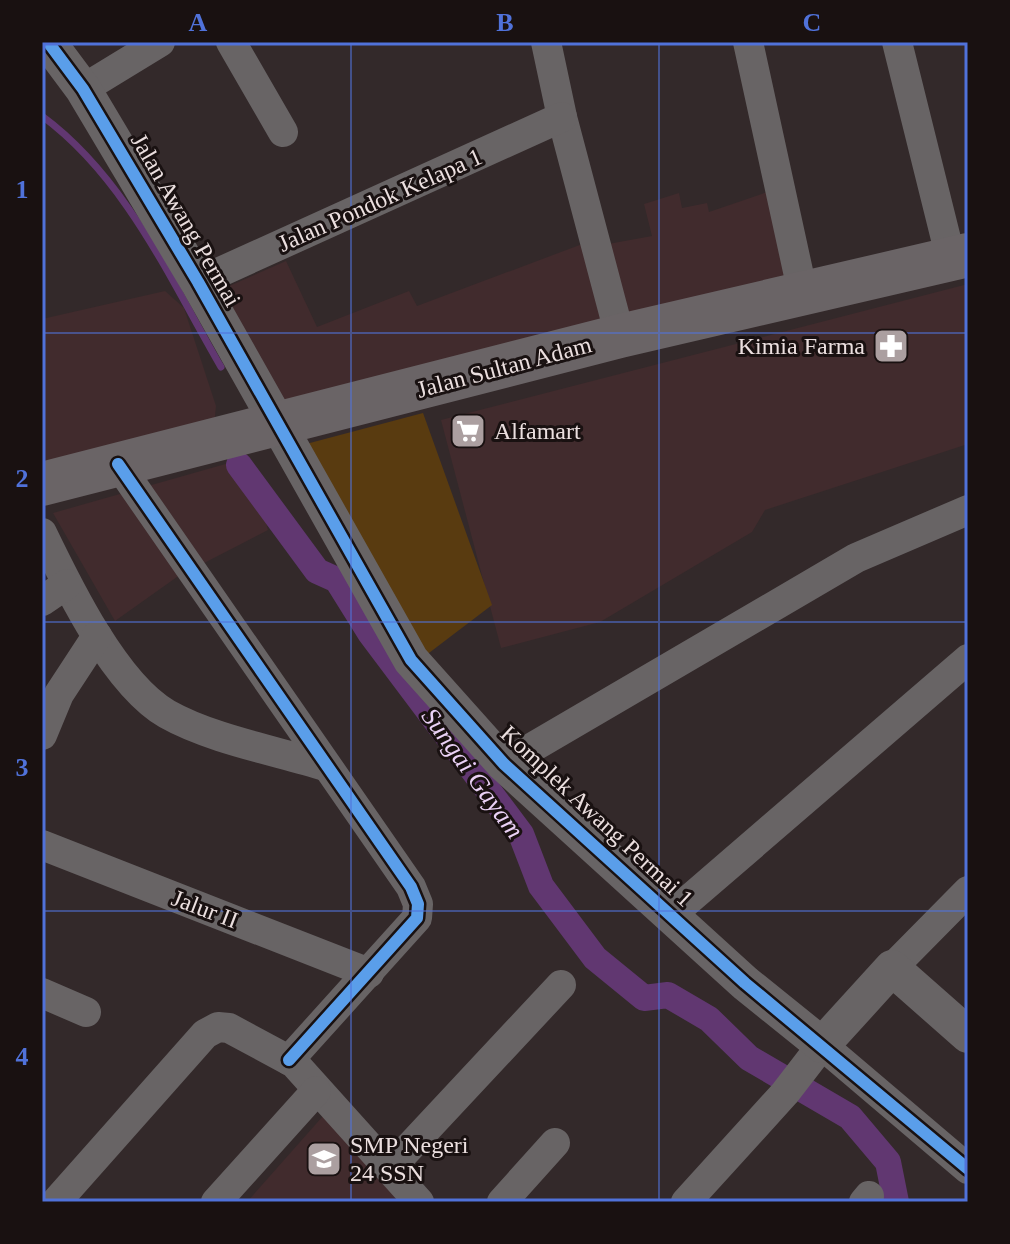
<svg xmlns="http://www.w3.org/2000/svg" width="1010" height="1244" viewBox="0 0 1010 1244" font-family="'Times New Roman',serif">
  <rect width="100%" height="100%" fill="#33292a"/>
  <g fill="#412b2d">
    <path d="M782 187 809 287 633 331 608 244 652 236 644 204 679 193 682 208 707 203 709 212Z"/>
    <path d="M585 243 613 336 284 409 218 291 286 261 317 327 409 291 417 306Z"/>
    <path d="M968 284V444L765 510 752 532 600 622 501 648 441 420Z"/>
    <path d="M165 291 184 308 216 406 214 426 42 475V319Z"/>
    <path d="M236 461 259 497 268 530 177 577 115 621 53 513Z"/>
    <path d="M323 1116 403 1202H247Z"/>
  </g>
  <path fill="#593b10" d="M423 413 492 605 425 656 306 444Z"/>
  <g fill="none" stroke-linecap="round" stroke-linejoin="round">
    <path stroke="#613771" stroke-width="7" d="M42 116C126 178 170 279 221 367"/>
    <path stroke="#613771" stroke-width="26" d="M239 465 317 571 337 580 370 633 521 834 541 886 595 958 644 998 668 995 709 1019 749 1058 850 1117 888 1162 896 1202"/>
    <g stroke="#686465" stroke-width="30">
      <path d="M231 42 283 132"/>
      <path d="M546 42 562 117 620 336"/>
      <path d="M748 42 803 294"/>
      <path d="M897 42 951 259"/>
      <path d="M83 89 160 42"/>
      <path d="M198 282 562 117"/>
      <path d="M118 464 411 887 418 904 417 918 289 1060"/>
      <path d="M42 533C68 587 115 684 167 714 211 739 277 751 325 766"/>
      <path d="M42 601 67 584"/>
      <path d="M42 735 59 694 97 636"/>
      <path d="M504 764 856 558 968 510"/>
      <path d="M42 845 369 973"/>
      <path d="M671 915 968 659"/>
      <path d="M892 968 968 891"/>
      <path d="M42 993 86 1012"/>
      <path d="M390 1168 561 985"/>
      <path d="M56 1202 205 1034 218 1027 229 1028 294 1063 419 1202"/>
      <path d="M216 1202 316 1091"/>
      <path d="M502 1202 555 1143"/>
      <path d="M686 1202 785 1093 822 1045 968 1169"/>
      <path d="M864 1202 869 1196"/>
    </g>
    <path stroke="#686465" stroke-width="36" d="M48 42 83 89 198 282 411 660 504 764 745 983 822 1045 892 968 968 1035"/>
    <path stroke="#6a6466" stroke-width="44" d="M42 484 620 336 968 255"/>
    <defs>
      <g id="cycleway">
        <path d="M48 42 83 89 198 282 411 660 504 764 745 983 968 1169"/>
        <path d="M118 464 411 887 418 904 417 918 289 1060"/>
      </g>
    </defs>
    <use href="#cycleway" stroke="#191111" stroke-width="17"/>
    <use href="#cycleway" stroke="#5a9eea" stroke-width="12"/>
  </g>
  <path fill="none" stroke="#5072da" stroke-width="2" stroke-opacity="0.55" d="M351 42V1202M659 42V1202M42 333H968M42 622H968M42 911H968"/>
  <defs>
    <symbol id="pharmacy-square" viewBox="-11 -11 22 22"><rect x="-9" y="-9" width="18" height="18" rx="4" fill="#ab9fa0" stroke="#191111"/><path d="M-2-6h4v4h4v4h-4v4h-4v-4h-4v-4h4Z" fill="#fff"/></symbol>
    <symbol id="supermarket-square" viewBox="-11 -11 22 22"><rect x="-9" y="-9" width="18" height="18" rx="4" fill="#ab9fa0" stroke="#191111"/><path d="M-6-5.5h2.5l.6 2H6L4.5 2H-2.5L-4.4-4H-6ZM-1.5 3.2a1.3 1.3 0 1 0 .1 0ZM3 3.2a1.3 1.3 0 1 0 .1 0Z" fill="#fff"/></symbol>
    <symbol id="school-square" viewBox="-11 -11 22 22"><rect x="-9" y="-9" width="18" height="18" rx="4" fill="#ab9fa0" stroke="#191111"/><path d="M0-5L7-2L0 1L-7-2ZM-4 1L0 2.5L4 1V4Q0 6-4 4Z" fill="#fff"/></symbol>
  </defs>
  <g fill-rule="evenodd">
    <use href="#pharmacy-square" x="871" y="326" width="40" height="40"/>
    <use href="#supermarket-square" x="448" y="411" width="40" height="40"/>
    <use href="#school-square" x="304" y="1139" width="40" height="40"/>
  </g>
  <g text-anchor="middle" stroke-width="6" stroke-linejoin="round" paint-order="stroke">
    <g font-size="24" fill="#ebdfdf" stroke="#191111">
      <text transform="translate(380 200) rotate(-24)" y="8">Jalan Pondok Kelapa 1</text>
      <text transform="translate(186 220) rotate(60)" y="8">Jalan Awang Permai</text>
      <text transform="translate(504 367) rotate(-15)" y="8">Jalan Sultan Adam</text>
      <text transform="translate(597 816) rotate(43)" y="8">Komplek Awang Permai 1</text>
      <text transform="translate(205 909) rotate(21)" y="8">Jalur II</text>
    </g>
    <g font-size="24" fill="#ebdfdf" stroke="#191111" text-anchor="start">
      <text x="865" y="354" text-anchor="end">Kimia Farma</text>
      <text x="494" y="439">Alfamart</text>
      <text x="350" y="1153">SMP Negeri<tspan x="350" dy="28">24 SSN</tspan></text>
    </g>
    <g font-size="26" font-style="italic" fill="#ead1f6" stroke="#191111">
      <text transform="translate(473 773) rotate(54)" y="9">Sungai Gayam</text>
    </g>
  </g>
  <rect width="1010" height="1244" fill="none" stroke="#191111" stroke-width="88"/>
  <rect x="44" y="44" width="922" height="1156" fill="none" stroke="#5072da" stroke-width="3"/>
  <g font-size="26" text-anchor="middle" font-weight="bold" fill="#5072da">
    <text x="198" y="31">A</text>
    <text x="505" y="31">B</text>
    <text x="812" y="31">C</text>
    <text x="22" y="198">1</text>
    <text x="22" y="487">2</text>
    <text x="22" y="776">3</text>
    <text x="22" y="1065">4</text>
  </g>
</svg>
